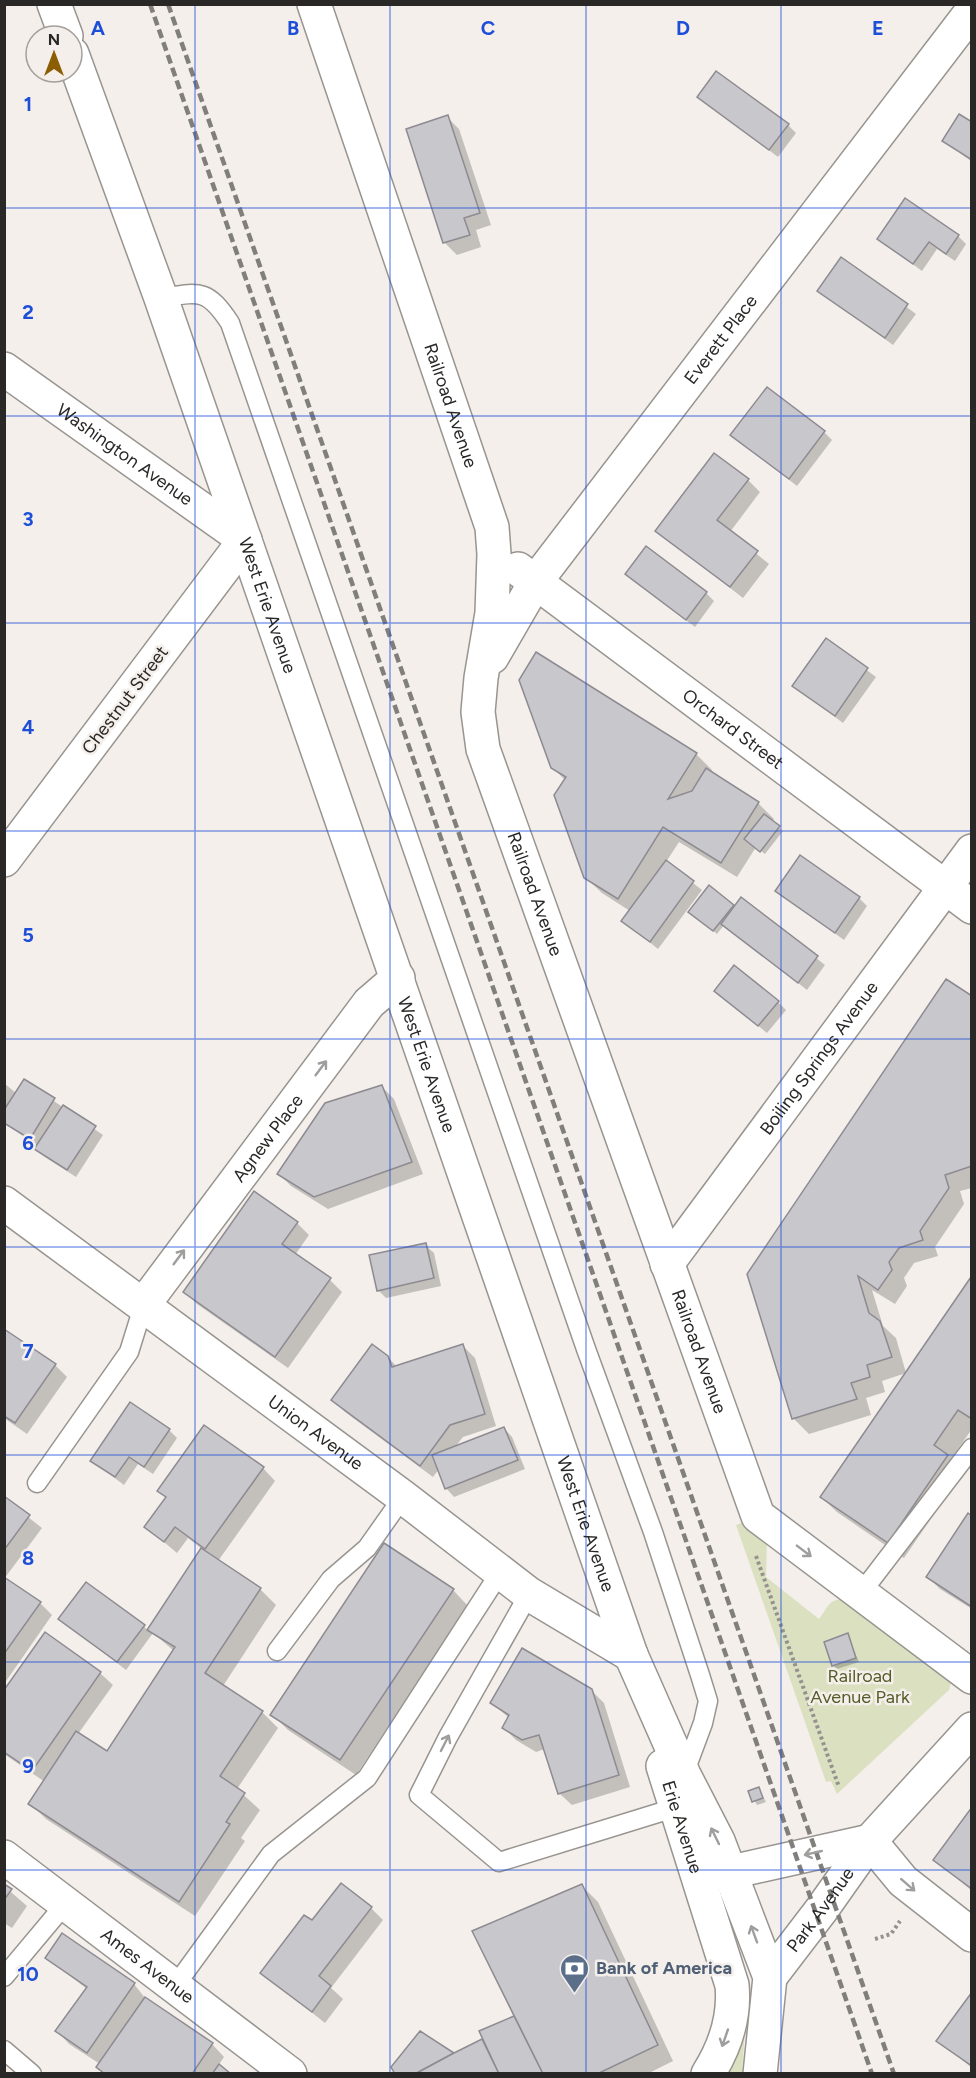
<svg xmlns="http://www.w3.org/2000/svg" width="976" height="2078" viewBox="0 0 976 2078" font-family="Figtree,sans-serif">
  <rect width="100%" height="100%" fill="#f4efea"/>
  <g fill="#dbe0c1">
    <path d="M747 1521 767 1539 766 1577 819 1619C828 1607 830 1596 848 1600L948 1674 951 1682 949 1690 837 1794 831 1781 826 1782 736 1525Z"/>
    <path d="M745 2029 742 2073 724 2074Z"/>
  </g>
  <g fill="#0003">
    <path d="M699 97 788 125 796 133 778 157Z"/>
    <path d="M447 117 459 129 491 225 476 230 481 247 457 255 445 243 407 130Z"/>
    <path d="M972 124V162L944 141Z"/>
    <path d="M958 236 966 244 955 261 937 249 922 271 878 239Z"/>
    <path d="M841 259 916 314 893 345 819 291Z"/>
    <path d="M824 432 832 440 797 486 732 435Z"/>
    <path d="M748 480 760 492 730 532 769 564 743 598 657 531Z"/>
    <path d="M627 574 706 593 714 601 695 627Z"/>
    <path d="M826 640 876 677 843 723 794 686Z"/>
    <path d="M537 654 696 754 712 770 710 773 758 803 774 819 772 822 783 831 765 854 756 847 737 877 679 842 666 862 702 890 658 949 623 921 630 911 602 893 585 877 565 780 553 768Z"/>
    <path d="M777 891 859 898 867 906 844 940Z"/>
    <path d="M742 899 825 965 807 990 724 925 717 934 694 915 733 906 735 908Z"/>
    <path d="M716 991 778 1002 786 1010 767 1033Z"/>
    <path d="M972 998V1188L960 1191 964 1204 935 1247 938 1256 914 1263 904 1278 907 1286 895 1304 872 1290 883 1326 896 1338 906 1373 882 1381 885 1392 866 1398 871 1415 809 1434 793 1418Z"/>
    <path d="M25 1081 103 1135 76 1177 45 1157 36 1149 38 1146 4 1123V1083L17 1094Z"/>
    <path d="M382 1087 394 1099 423 1174 328 1209 291 1186 279 1174Z"/>
    <path d="M297 1223 309 1235 295 1255 330 1280 342 1292 288 1368 197 1304 185 1292Z"/>
    <path d="M425 1245 434 1253 441 1286 386 1298 378 1290Z"/>
    <path d="M971 1279 972 1429 950 1460 963 1472 904 1558 837 1512 821 1497Z"/>
    <path d="M4 1330 55 1365 67 1377 27 1434 4 1418Z"/>
    <path d="M463 1346 475 1358 496 1426 463 1437 455 1447 504 1428 512 1437 525 1469 454 1497 446 1488 439 1469 433 1477 345 1412 333 1400 388 1357 397 1367Z"/>
    <path d="M205 1427 263 1468 275 1481 218 1561 260 1589 276 1605 223 1686 262 1712 278 1728 237 1789 260 1810 241 1838 245 1841 195 1916 46 1819 30 1803 45 1782 4 1754V1693L100 1673 113 1685 78 1734 107 1753 174 1651 153 1633 126 1670 60 1619 144 1626 148 1631 202 1549 188 1538 177 1553 146 1527 167 1499 159 1491Z"/>
    <path d="M169 1430 177 1438 153 1474 138 1464 124 1485 92 1461Z"/>
    <path d="M4 1498 42 1528 4 1579Z"/>
    <path d="M972 1517V1609L940 1589 928 1577Z"/>
    <path d="M4 1579 40 1603 52 1615 4 1684Z"/>
    <path d="M453 1590 468 1606 356 1775 288 1730 272 1714Z"/>
    <path d="M847 1635 859 1662 837 1669 833 1665Z"/>
    <path d="M591 1690 604 1703 630 1787 572 1805 559 1793 545 1749 536 1752 516 1740 504 1728 509 1718 491 1702Z"/>
    <path d="M759 1789 766 1802 757 1805 750 1792Z"/>
    <path d="M972 1810V1891L935 1860Z"/>
    <path d="M4 1886 27 1906 12 1928 4 1923Z"/>
    <path d="M582 1886 598 1902 673 2061 647 2074H397L454 2055 484 2040 481 2032 516 2017Z"/>
    <path d="M371 1908 383 1920 331 1988 343 1999 325 2023 262 1973 312 1923Z"/>
    <path d="M63 1935 134 1984 145 1998 212 2044 224 2057 218 2066 229 2074H105L100 2064 69 2044 57 2031 87 1989 47 1958Z"/>
    <path d="M972 1994V2068L938 2040Z"/>
  </g>
  <g fill="#c8c7cc" stroke="#8d8b91" stroke-width="1.5">
    <path d="M716 71 789 124 769 150 697 97Z"/>
    <path d="M959 114 972 122V160L942 141Z"/>
    <path d="M448 115 480 213 464 218 470 235 443 243 406 129Z"/>
    <path d="M905 198 959 235 946 254 929 242 913 264 877 239Z"/>
    <path d="M841 257 908 304 885 338 817 291Z"/>
    <path d="M767 387 825 431 789 479 730 435Z"/>
    <path d="M714 453 749 479 717 520 758 551 730 587 655 531Z"/>
    <path d="M646 546 707 592 686 620 625 574Z"/>
    <path d="M826 638 868 668 835 716 792 686Z"/>
    <path d="M536 652 697 753 668 799 692 791 706 768 759 802 721 863 663 827 618 899 584 878 554 795 566 777 551 768 519 680Z"/>
    <path d="M764 814 780 826 760 852 744 839Z"/>
    <path d="M800 855 860 897 835 933 775 891Z"/>
    <path d="M666 860 694 881 650 942 621 921Z"/>
    <path d="M709 885 734 905 713 931 688 912Z"/>
    <path d="M741 897 818 956 798 983 721 924Z"/>
    <path d="M734 965 779 1001 758 1026 714 991Z"/>
    <path d="M946 979 972 996V1166L945 1175 949 1188 920 1231 923 1240 899 1248 889 1262 892 1270 878 1290 858 1276 869 1313 880 1321 892 1357 867 1365 870 1377 851 1383 857 1399 792 1419 747 1274Z"/>
    <path d="M24 1079 55 1098 30 1139 4 1123V1110Z"/>
    <path d="M382 1085 412 1162 314 1197 277 1174 325 1103Z"/>
    <path d="M63 1105 96 1126 67 1170 34 1149Z"/>
    <path d="M254 1191 298 1222 282 1244 331 1278 275 1357 183 1292Z"/>
    <path d="M426 1243 434 1278 377 1291 369 1255Z"/>
    <path d="M971 1277 972 1419 958 1410 934 1445 948 1455 888 1543 820 1497Z"/>
    <path d="M4 1329 56 1364 15 1423 4 1416Z"/>
    <path d="M372 1344 388 1356 392 1367 463 1344 485 1414 450 1425 420 1466 331 1400Z"/>
    <path d="M130 1402 170 1429 144 1467 129 1457 115 1477 90 1461Z"/>
    <path d="M204 1425 264 1467 205 1549 175 1527 164 1542 144 1527 166 1497 157 1491Z"/>
    <path d="M504 1427 518 1460 445 1489 432 1455Z"/>
    <path d="M4 1496 30 1515 4 1550Z"/>
    <path d="M968 1513 972 1516V1607L926 1577Z"/>
    <path d="M384 1543 454 1589 340 1760 270 1715Z"/>
    <path d="M201 1548 261 1588 205 1673 263 1711 220 1776 245 1793 226 1822 230 1824 179 1902 28 1804 76 1731 107 1751 175 1647 147 1630Z"/>
    <path d="M4 1577 41 1602 4 1654Z"/>
    <path d="M86 1582 145 1625 117 1662 58 1619Z"/>
    <path d="M45 1632 101 1672 32 1771 4 1752V1690Z"/>
    <path d="M848 1633 856 1658 832 1666 824 1642Z"/>
    <path d="M522 1648 592 1689 619 1775 558 1794 539 1735 522 1740 502 1728 509 1715 490 1703Z"/>
    <path d="M759 1787 763 1798 752 1802 748 1791Z"/>
    <path d="M972 1807V1889L933 1860Z"/>
    <path d="M341 1883 372 1907 319 1976 331 1986 312 2012 260 1973 304 1915 312 1920Z"/>
    <path d="M4 1884 12 1889 4 1900Z"/>
    <path d="M582 1884 658 2045 597 2074H543L472 1931Z"/>
    <path d="M62 1933 135 1983 87 2053 55 2031 87 1987 45 1958Z"/>
    <path d="M972 1992V2066L936 2041Z"/>
    <path d="M145 1997 213 2043 192 2074H105L96 2067Z"/>
    <path d="M514 2016 543 2074H499L479 2031Z"/>
    <path d="M420 2031 454 2053 415 2074H395L391 2067Z"/>
    <path d="M482 2039 499 2074H415L454 2053Z"/>
    <path d="M219 2064 231 2074H212Z"/>
  </g>
  <g fill="none" stroke-linecap="round" stroke-linejoin="round">
    <defs>
      <g id="service">
        <path d="M161 298C199 292 207 288 230 323L586 1349 653 1532 700 1675 708 1701 703 1723 684 1774"/>
        <path d="M37 1483 129 1352 144 1304"/>
        <path d="M861 1593 972 1448"/>
        <path d="M529 1594 448 1737 419 1795 499 1862 684 1805"/>
        <path d="M277 1651 331 1579 367 1548 403 1497"/>
        <path d="M4 1977 66 1903"/>
        <path d="M175 1986 271 1854 367 1778 501 1571"/>
        <path d="M4 2050 32 2074"/>
      </g>
      <g id="minor">
        <path id="s1" d="M314 4 492 527 494 554 492 613 481 678 478 712 483 749 758 1516 972 1677"/>
        <path id="s2" d="M4 369 245 540 4 860"/>
        <path id="s3" d="M518 569 972 907"/>
        <path id="s4" d="M492 657 536 581 972 11"/>
        <path id="s5" d="M667 1264 972 851"/>
        <path id="s6" d="M144 1304 369 1003 398 978"/>
        <path id="s7" d="M4 1857 290 2074"/>
        <path d="M731 1872 870 1841"/>
        <path id="s8" d="M770 1977 822 1909 870 1841 972 1729"/>
      </g>
      <g id="tertiary">
        <path d="M54 4 66 36"/>
        <path id="s9" d="M72 54 161 298 631 1655"/>
        <path d="M870 1841 903 1881 972 1935"/>
      </g>
      <g id="secondary">
        <path id="s10" d="M4 1203 403 1497 529 1594 631 1655"/>
        <path d="M631 1655 684 1775 718 1841 770 1977 760 2074"/>
        <path id="s11" d="M663 1766 732 1985C735 2016 725 2047 708 2074"/>
      </g>
    </defs>
    <use href="#service" stroke="#98948f" stroke-width="21"/>
    <use href="#minor" stroke="#98948f" stroke-width="36"/>
    <use href="#tertiary" stroke="#98948f" stroke-width="36"/>
    <use href="#secondary" stroke="#98948f" stroke-width="36"/>
    <g stroke="#95928e" stroke-width="4" stroke-dasharray="3 3" stroke-linecap="butt">
      <path d="M756 1556 839 1787"/>
      <path d="M875 1939 891 1934 900 1921"/>
    </g>
    <use href="#service" stroke="#fff" stroke-width="18"/>
    <use href="#minor" stroke="#fff" stroke-width="33"/>
    <use href="#tertiary" stroke="#fff" stroke-width="33"/>
    <use href="#secondary" stroke="#fff" stroke-width="33"/>
    <g stroke="#817f7b" stroke-width="4.5" stroke-dasharray="9 4.5" stroke-linecap="butt">
      <path d="M150 4 872 2074"/>
      <path d="M168 4 894 2074"/>
    </g>
  </g>
  <defs><path id="oneway-shaft" d="M-6 0H5M1.5-3L5.5 0L1.5 3" fill="none" stroke-width="1.6" stroke-linecap="round" stroke-linejoin="round" transform="scale(1.5)"/></defs>
  <g stroke="#9f9e9d">
    <use href="#oneway-shaft" transform="translate(321 1068) rotate(-53)"/>
    <use href="#oneway-shaft" transform="translate(179 1257) rotate(-53)"/>
    <use href="#oneway-shaft" transform="translate(804 1551) rotate(37)"/>
    <use href="#oneway-shaft" transform="translate(445 1743) rotate(-63)"/>
    <use href="#oneway-shaft" transform="translate(715 1836) rotate(-116)"/>
    <use href="#oneway-shaft" transform="translate(813 1853) rotate(167)"/>
    <use href="#oneway-shaft" transform="translate(908 1885) rotate(41)"/>
    <use href="#oneway-shaft" transform="translate(754 1934) rotate(-110)"/>
    <use href="#oneway-shaft" transform="translate(725 2038) rotate(109)"/>
  </g>
  <path fill="none" stroke="#1d4ed8" stroke-width="1.5" stroke-opacity="0.55" d="M195 4V2074M390 4V2074M586 4V2074M781 4V2074M4 208H972M4 416H972M4 623H972M4 831H972M4 1039H972M4 1247H972M4 1455H972M4 1662H972M4 1870H972"/>
  <defs>
    <symbol id="bank-pin" viewBox="-11 -11 22 30"><path d="M0 17L-7.5 6A9.5 9.5 0 1 1 7.5 6Z" fill="#5c6f8a" stroke="#f4efea"/><path d="M-6-4H6V4H-6ZM0-2.3a2.3 2.3 0 1 0 0 4.6a2.3 2.3 0 1 0 0-4.6Z" fill="#fff"/></symbol>
  </defs>
  <g fill-rule="evenodd">
    <use href="#bank-pin" x="558" y="1952" width="33" height="45"/>
  </g>
  <g text-anchor="middle" stroke-width="5" stroke-linejoin="round" paint-order="stroke">
    <g font-size="18" fill="#292826" stroke="#f4efea">
      <text dy="6" stroke="none"><textPath href="#s4" startOffset="392">Everett Place</textPath></text>
      <text dy="6" stroke="none"><textPath href="#s1" startOffset="424">Railroad Avenue</textPath></text>
      <text dy="6" stroke="none"><textPath href="#s2" startOffset="148">Washington Avenue</textPath></text>
      <text dy="6" stroke="none"><textPath href="#s9" startOffset="585">West Erie Avenue</textPath></text>
      <text transform="translate(125 700) rotate(-53)" y="6">Chestnut Street</text>
      <text dy="6" stroke="none"><textPath href="#s3" startOffset="268">Orchard Street</textPath></text>
      <text dy="6" stroke="none"><textPath href="#s1" startOffset="930">Railroad Avenue</textPath></text>
      <text dy="6" stroke="none"><textPath href="#s5" startOffset="256">Boiling Springs Avenue</textPath></text>
      <text dy="6" stroke="none"><textPath href="#s9" startOffset="1071">West Erie Avenue</textPath></text>
      <text dy="6" stroke="none"><textPath href="#s6" startOffset="207">Agnew Place</textPath></text>
      <text dy="6" stroke="none"><textPath href="#s1" startOffset="1416">Railroad Avenue</textPath></text>
      <text dy="6" stroke="none"><textPath href="#s10" startOffset="387">Union Avenue</textPath></text>
      <text dy="6" stroke="none"><textPath href="#s9" startOffset="1557">West Erie Avenue</textPath></text>
      <text dy="6" stroke="none"><textPath href="#s11" startOffset="64">Erie Avenue</textPath></text>
      <text dy="6" stroke="none"><textPath href="#s8" startOffset="84">Park Avenue</textPath></text>
      <text dy="6" stroke="none"><textPath href="#s7" startOffset="180">Ames Avenue</textPath></text>
    </g>
    <g font-size="18" fill="#565c28" stroke="#f4efea">
      <text x="860" y="1682">Railroad<tspan x="860" dy="21">Avenue Park</tspan></text>
    </g>
    <g font-size="18" font-weight="bold" fill="#4e5e75" stroke="#f4efea" text-anchor="start">
      <text x="596" y="1974">Bank of America</text>
    </g>
  </g>
  <g font-size="20" text-anchor="middle" font-weight="bold" fill="#1d4ed8" stroke="#f4efea" stroke-width="5" stroke-linejoin="round" paint-order="stroke">
    <text x="98" y="35">A</text>
    <text x="293" y="35">B</text>
    <text x="488" y="35">C</text>
    <text x="683" y="35">D</text>
    <text x="878" y="35">E</text>
    <text x="28" y="111">1</text>
    <text x="28" y="319">2</text>
    <text x="28" y="526">3</text>
    <text x="28" y="734">4</text>
    <text x="28" y="942">5</text>
    <text x="28" y="1150">6</text>
    <text x="28" y="1358">7</text>
    <text x="28" y="1565">8</text>
    <text x="28" y="1773">9</text>
    <text x="28" y="1981">10</text>
  </g>
  <rect width="976" height="2078" fill="none" stroke="#292826" stroke-width="12"/>
  <g transform="translate(54 54)"><circle r="28" fill="#f4efea" stroke="#a39f9c" stroke-width="1.5"/>
  <path d="M0-4.5L10 22L0 15L-10 22Z" fill="#8c5e04"/>
  <text y="-9" font-size="16" font-weight="bold" text-anchor="middle" fill="#292826">N</text>
  </g>
</svg>
